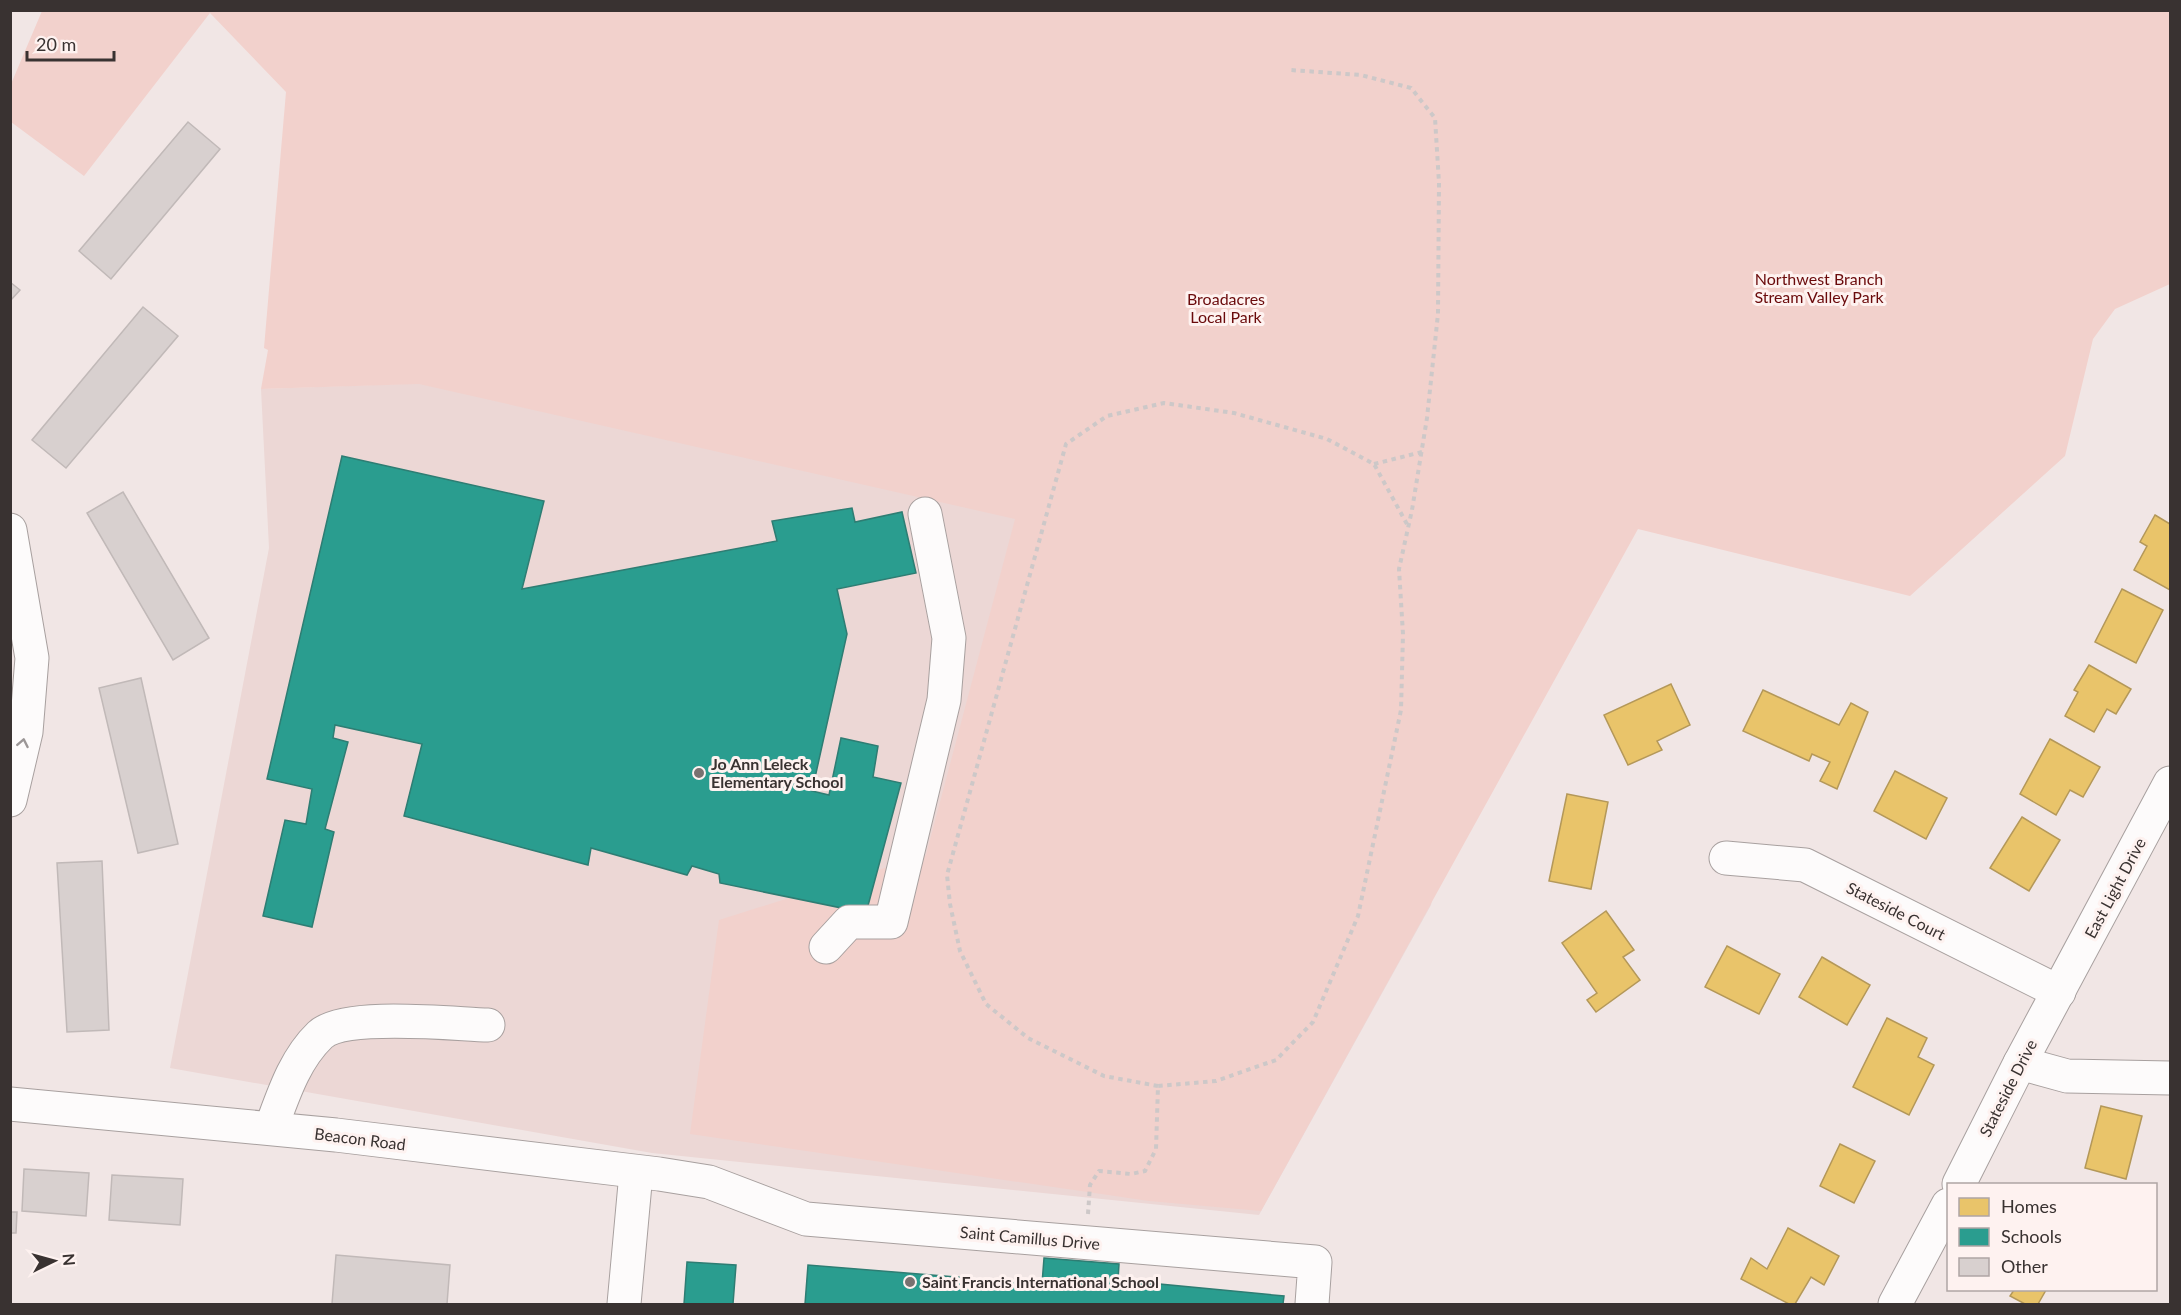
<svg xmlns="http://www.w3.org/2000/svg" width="2181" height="1315" viewBox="0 0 2181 1315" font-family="Lato,sans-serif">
  <rect width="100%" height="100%" fill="#f1e6e5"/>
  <path fill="#ecd7d5" d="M1516 10 1494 570 1431 905 1259 1215 652 1153 170 1068 269 548 261 389 719 373Z"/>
  <path fill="#f2d1cc" d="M42 11H2170V284L2115 309 2093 339 2065 456 1910 596 1638 529 1261 1211 1149 1201 690 1134 719 920 926 855 1015 519 419 384 261 389 268 350 264 348 286 92 210 13 84 176 11 122V84Z"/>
  <g fill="#e9c46a" stroke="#b49859" stroke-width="1.5">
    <path d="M2155 515 2170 524V590L2134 570 2147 546 2140 542Z"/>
    <path d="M2122 589 2163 610 2136 663 2095 642Z"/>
    <path d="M2089 665 2131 689 2116 714 2107 709 2094 732 2065 716 2078 692 2074 690Z"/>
    <path d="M1671 684 1690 725 1657 741 1662 750 1628 765 1604 715Z"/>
    <path d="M1763 690 1839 725 1851 703 1868 712 1837 789 1820 781 1830 762 1812 754 1809 761 1743 731Z"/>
    <path d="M2050 739 2100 767 2083 797 2070 790 2056 815 2020 794Z"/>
    <path d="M1895 771 1947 798 1926 839 1874 811Z"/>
    <path d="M1567 794 1608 802 1591 889 1549 881Z"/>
    <path d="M2022 817 2060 840 2029 891 1990 868Z"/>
    <path d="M1606 911 1634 950 1623 957 1640 980 1596 1012 1587 1000 1597 993 1562 943Z"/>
    <path d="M1727 946 1780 974 1759 1014 1705 987Z"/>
    <path d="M1822 957 1870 985 1847 1025 1799 997Z"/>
    <path d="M1887 1018 1927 1038 1918 1057 1934 1065 1909 1115 1853 1087Z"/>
    <path d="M2101 1106 2142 1116 2126 1179 2085 1168Z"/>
    <path d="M1840 1144 1875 1161 1854 1203 1820 1186Z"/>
    <path d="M1788 1228 1839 1256 1824 1285 1811 1277 1795 1304H1789L1741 1279 1751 1258 1767 1269Z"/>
    <path d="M2014 1290H2046L2038 1304H2025L2010 1296Z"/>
  </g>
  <g fill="#2a9d8f" stroke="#2e7d73" stroke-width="1.5">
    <path d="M342 456 544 501 522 589 777 541 772 521 852 508 855 522 902 512 916 573 837 589 847 634 812 791 829 795 841 738 878 746 873 777 901 783 866 913 720 883 719 874 692 866 687 875 591 848 588 865 404 816 422 744 335 725 333 738 348 742 325 829 334 832 312 927 263 916 285 820 306 824 312 789 267 779Z"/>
    <path d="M1044 1258 1119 1264 1118 1280 1284 1296 1283 1304H805L808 1265 1042 1284Z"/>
    <path d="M687 1262 736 1265 733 1304H684Z"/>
  </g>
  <g fill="#d8d0cf" stroke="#c1b9b8" stroke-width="1.5">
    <path d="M188 122 220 149 111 279 79 251Z"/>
    <path d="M10 282 20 290 10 301Z"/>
    <path d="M143 307 178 336 66 468 32 440Z"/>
    <path d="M123 492 209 638 173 660 87 513Z"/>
    <path d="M141 678 178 844 138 853 99 688Z"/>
    <path d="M102 861 109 1030 67 1032 57 863Z"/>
    <path d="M24 1169 89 1173 86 1216 22 1211Z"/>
    <path d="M112 1175 183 1179 180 1225 109 1220Z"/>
    <path d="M10 1212H17L16 1233H10Z"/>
    <path d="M336 1255 450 1265 447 1304H332Z"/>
  </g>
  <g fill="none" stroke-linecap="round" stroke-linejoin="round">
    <defs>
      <g id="minor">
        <path d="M10 530 32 658 26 732 10 800"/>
        <path d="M1726 858 1805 865 2059 992"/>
        <path d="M826 947 849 922H891L944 700 949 638 925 514"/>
        <path d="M2020 1063 2067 1076 2170 1078"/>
        <path d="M10 1104 336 1135 659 1174 709 1182 806 1219 1315 1262 1312 1304"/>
        <path d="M271 1128C283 1096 294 1060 320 1035 344 1012 453 1024 488 1025"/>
        <path d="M1959 1184 2020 1063 2170 783"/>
        <path d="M624 1304 636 1173"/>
        <path d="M1895 1304 1948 1205"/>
      </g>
    </defs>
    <use href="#minor" stroke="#a8a09f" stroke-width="35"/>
    <g stroke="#cdc8c8" stroke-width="4" stroke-dasharray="4.5 4.5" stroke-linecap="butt">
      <path d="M1374 464 1422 452"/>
      <path d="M1158 1086 1104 1076 1028 1038 986 1004 960 951 950 904 947 875 1066 444 1107 416 1164 403 1234 413 1327 439 1374 464 1408 526"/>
      <path d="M1088 1214 1090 1185 1099 1171 1131 1174 1145 1171 1156 1149 1158 1086 1216 1081 1276 1060 1313 1022 1358 916 1401 710 1403 634 1399 569 1412 510 1427 418 1438 314 1439 183 1435 118 1411 88 1361 75 1290 70"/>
    </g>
    <use href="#minor" stroke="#fdfbfb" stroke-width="33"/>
  </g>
  <defs><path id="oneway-chevron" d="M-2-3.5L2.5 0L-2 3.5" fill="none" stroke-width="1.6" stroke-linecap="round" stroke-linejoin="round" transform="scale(1.5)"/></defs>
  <use stroke="#9b9696" href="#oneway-chevron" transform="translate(23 743) rotate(-79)"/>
  <g fill="#797170" stroke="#fef2f0" stroke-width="2">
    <circle cx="699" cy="773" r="6"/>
    <circle cx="910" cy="1282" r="6"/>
  </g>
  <g text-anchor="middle" stroke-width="6" stroke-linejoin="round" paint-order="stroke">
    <g font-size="16" fill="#6a0a0b" stroke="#fef2f0">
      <text x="1819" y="285">Northwest Branch<tspan x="1819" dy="18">Stream Valley Park</tspan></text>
      <text x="1226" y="305">Broadacres<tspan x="1226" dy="18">Local Park</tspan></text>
    </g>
    <g font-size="16" font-weight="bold" fill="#393231" stroke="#fef2f0" text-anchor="start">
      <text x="711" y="770">Jo Ann Leleck<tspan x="711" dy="18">Elementary School</tspan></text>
      <text x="922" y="1288">Saint Francis International School</text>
    </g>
    <g font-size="16" fill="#393231" stroke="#fef2f0">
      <text transform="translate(2115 888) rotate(-62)" y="6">East Light Drive</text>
      <text transform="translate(1896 911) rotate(27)" y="6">Stateside Court</text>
      <text transform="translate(2008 1088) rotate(-63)" y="6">Stateside Drive</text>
      <text transform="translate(360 1139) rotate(7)" y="6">Beacon Road</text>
      <text transform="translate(1030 1238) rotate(5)" y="6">Saint Camillus Drive</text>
    </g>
  </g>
  <rect width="2181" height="1315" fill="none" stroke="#393231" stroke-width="24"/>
  <rect x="1947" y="1183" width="210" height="108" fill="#fef2f0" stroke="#afa5a4" stroke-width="1.5"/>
  <rect x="1959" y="1198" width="30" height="18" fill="#e9c46a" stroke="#afa5a4" stroke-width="1.5"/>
  <text x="2001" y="1213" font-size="18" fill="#393231">Homes</text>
  <rect x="1959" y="1228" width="30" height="18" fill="#2a9d8f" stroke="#afa5a4" stroke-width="1.5"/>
  <text x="2001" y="1243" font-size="18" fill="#393231">Schools</text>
  <rect x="1959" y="1258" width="30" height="18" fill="#d8d0cf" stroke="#afa5a4" stroke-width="1.5"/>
  <text x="2001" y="1273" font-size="18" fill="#393231">Other</text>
  <g transform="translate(54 1261) rotate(85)" stroke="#fef2f0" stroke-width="4.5" paint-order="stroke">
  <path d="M0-4.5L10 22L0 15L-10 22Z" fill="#393231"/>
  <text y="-9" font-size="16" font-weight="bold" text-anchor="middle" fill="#393231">N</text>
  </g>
  <path d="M27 51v9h87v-9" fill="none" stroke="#393231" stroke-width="3"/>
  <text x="36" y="51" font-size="18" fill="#393231" stroke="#fef2f0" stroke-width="4.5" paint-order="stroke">20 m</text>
</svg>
